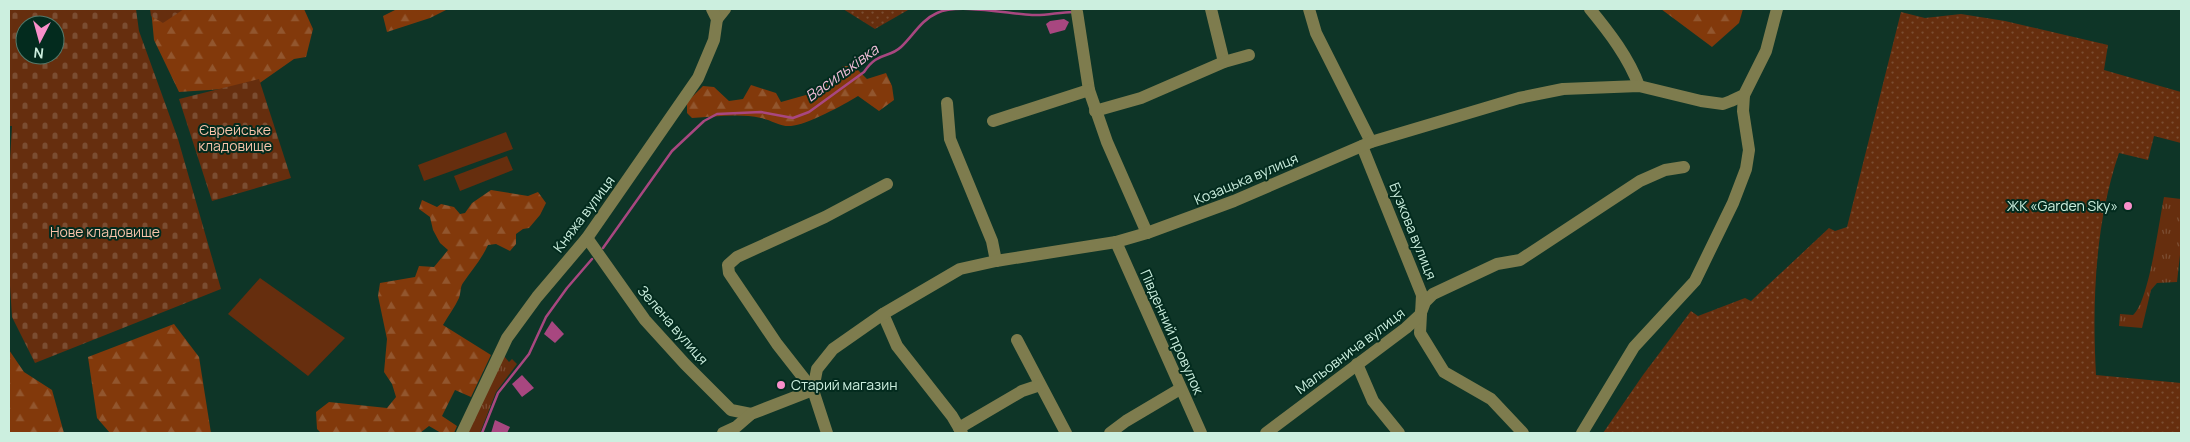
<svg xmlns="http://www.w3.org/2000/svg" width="2190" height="442" viewBox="0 0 2190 442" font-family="Manrope,sans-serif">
  <defs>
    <pattern id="grass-tufts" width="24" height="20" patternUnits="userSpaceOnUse" patternTransform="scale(1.25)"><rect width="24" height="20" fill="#662e0e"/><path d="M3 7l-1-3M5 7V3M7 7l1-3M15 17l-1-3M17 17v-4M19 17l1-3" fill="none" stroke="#7b4d31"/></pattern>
    <pattern id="forest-firs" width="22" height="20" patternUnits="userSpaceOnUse" patternTransform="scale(1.25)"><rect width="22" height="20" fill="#82390b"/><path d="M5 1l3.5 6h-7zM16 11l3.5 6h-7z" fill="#92562e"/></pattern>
    <pattern id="cemetery-stones" width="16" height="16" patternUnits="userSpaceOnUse" patternTransform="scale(1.25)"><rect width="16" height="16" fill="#662e0e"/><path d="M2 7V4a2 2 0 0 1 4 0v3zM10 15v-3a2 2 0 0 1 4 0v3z" fill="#7b4d31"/></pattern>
    <pattern id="park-dots" width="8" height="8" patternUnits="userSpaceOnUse" patternTransform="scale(1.25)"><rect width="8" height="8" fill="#662e0e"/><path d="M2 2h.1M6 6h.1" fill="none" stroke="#7b4d31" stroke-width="1.8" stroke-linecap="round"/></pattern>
  </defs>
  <rect width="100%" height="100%" fill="#0e3527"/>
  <g fill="url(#grass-tufts)">
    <path d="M2164 197 2181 199V246L2177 282 2157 283 2151 290 2142 328 2119 326 2120 314 2133 315C2149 302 2159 221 2164 197Z"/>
    <path d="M504 356 509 362 512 359 517 364 496 392 480 433H467Z"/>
  </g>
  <g fill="url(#forest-firs)">
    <path d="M151 9H304L313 29 306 57 294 59 254 87 179 92 154 40Z"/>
    <path d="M397 9H448L430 18 387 32 383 16Z"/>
    <path d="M1661 9H1743L1739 23 1712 47Z"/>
    <path d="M843 66H854L867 79 886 73 892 86 894 100 879 111 858 96C844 105 806 125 791 126 781 127 771 120 761 118 739 113 714 117 692 118L687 113V102L703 86 714 87 729 101 743 99 751 85 776 93 781 102 813 93Z"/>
    <path d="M491 190 528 196 538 192 546 203 540 215 529 228 523 229 516 234V244L510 251 496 244 488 245C481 260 472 270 463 283 460 287 461 293 459 298 455 307 448 316 443 325L491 355 471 397 455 390 442 416 457 426 454 433H441L429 426 420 433H321L317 429 316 412 329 402 387 408 396 397 392 384 384 372 387 339 378 296 380 283 415 277 419 266 434 267 448 250 440 243 433 230 430 217 419 209 422 200 437 207 441 204 454 207 460 214 465 213 472 203Z"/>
    <path d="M174 324 199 357 211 433H110L97 418 88 357Z"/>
    <path d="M9 350 24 372 52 390 64 433H9Z"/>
  </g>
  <g fill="url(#cemetery-stones)" fill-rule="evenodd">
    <path d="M9 9H136L139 31 178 139 221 289 35 363 12 317 9 270V177L12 126H9ZM25 25H55V55H25Z"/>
    <path d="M150 9H184L163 23 151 16Z"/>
    <path d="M259 79 291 178 212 201 179 99Z"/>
  </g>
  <g fill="url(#park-dots)">
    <path d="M843 9H923L908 10 875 29Z"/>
    <path d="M1901 12 1925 18 1961 14 2005 21 2108 45 2104 70 2181 92V143L2154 136 2148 160 2119 153C2095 224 2092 301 2096 375L2181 383V433H1603L1643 375 1691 311 1698 316 1745 298 1751 301 1829 228 1835 231 1847 227Z"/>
  </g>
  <g fill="#662e0e">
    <path d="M506 132 513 149 424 181 418 165Z"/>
    <path d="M507 156 513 170 460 191 454 176Z"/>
    <path d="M260 278 345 338 308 376 228 314Z"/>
  </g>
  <g fill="#a84780">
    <path d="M1064 19 1069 22 1065 30 1050 34 1046 24 1050 21Z"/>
    <path d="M552 321 564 334 555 343 544 334Z"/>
    <path d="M522 375 534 388 522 397 512 384Z"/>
    <path d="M495 420 510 427 507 433H491Z"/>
  </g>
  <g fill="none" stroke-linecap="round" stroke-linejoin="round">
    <g stroke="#a84780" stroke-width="2.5">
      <path d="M603 248 672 151 704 121 717 114 761 112 793 118 809 112 864 72C878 51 888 59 901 47 913 36 921 20 937 13 958 3 1009 14 1032 15 1046 16 1059 12 1073 12"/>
      <path d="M482 433 498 393 529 354 546 317 567 288 592 259"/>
    </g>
    <g stroke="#7e7c4e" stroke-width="12">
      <path d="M1211 9 1224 62"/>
      <path d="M1309 9 1316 33 1371 142"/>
      <path d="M1590 9C1609 32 1629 58 1639 86"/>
      <path d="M1077 12 1089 90"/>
      <path d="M717 19 725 9"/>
      <path d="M947 103 950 139 992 241 996 261"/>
      <path d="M1095 111 1141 98 1224 62 1249 55"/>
      <path d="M993 121 1089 90 1107 142 1147 233"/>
      <path d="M1362 146 1422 295 1420 333 1444 372 1491 399 1523 433"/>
      <path d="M587 238 645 320 685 364 731 410 751 414"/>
      <path d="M1116 242 1201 433"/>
      <path d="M883 314 897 346 952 416 962 433"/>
      <path d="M1017 340 1066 433"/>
      <path d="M1357 364 1373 401 1399 433"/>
      <path d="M959 428 1022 391 1040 385"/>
      <path d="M462 433 507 338 537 297 587 238 698 78 714 40 717 19 712 9"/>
      <path d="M723 433 736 427 751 414 813 390 777 344 729 273 728 265 737 257 825 217 887 184"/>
      <path d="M827 433 813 390 817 369 833 349 883 314 960 269 996 261 1116 242 1147 233 1234 201 1371 142 1519 98 1563 89 1639 86 1701 101 1723 104 1731 101 1744 95 1766 51 1777 9"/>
      <path d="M1110 433 1126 421 1180 389"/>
      <path d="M1266 433 1406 328 1420 315 1425 302 1433 294 1497 264 1520 260 1640 181 1665 170 1684 167"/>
      <path d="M1582 433 1634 347 1695 281 1733 203 1746 169 1749 150 1743 111 1744 95"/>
    </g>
  </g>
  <g fill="#f98fca" stroke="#032b1e" stroke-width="2">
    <circle cx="2128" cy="206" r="5"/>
    <circle cx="781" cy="385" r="5"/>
  </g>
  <g text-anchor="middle" stroke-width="4" stroke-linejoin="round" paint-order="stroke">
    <g font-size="14" fill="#f7c3aa" stroke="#032b1e">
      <text x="235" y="135">Єврейське<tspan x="235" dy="16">кладовище</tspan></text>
      <text x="105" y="237">Нове кладовище</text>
    </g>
    <g font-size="14" fill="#ccefdf" stroke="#032b1e">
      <text transform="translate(1246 179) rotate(-23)" y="5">Козацька вулиця</text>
      <text transform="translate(584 214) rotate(-53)" y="5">Княжа вулиця</text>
      <text transform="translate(1413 231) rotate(68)" y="5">Бузкова вулиця</text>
      <text transform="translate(673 325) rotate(49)" y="5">Зелена вулиця</text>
      <text transform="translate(1172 332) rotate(66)" y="5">Південний провулок</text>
      <text transform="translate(1350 351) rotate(-37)" y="5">Мальовнича вулиця</text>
    </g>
    <g font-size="14" fill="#ccefdf" stroke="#032b1e" text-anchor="end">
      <text x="2118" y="211">ЖК «Garden Sky»</text>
      <text x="791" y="390" text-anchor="start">Старий магазин</text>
    </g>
    <g font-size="15" font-style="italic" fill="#f0bcd7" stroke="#032b1e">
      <text transform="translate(842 73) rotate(-36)" y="5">Васильківка</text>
    </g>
  </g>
  <rect width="2190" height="442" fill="none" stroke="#ccefdf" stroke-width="20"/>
  <g transform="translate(40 40) rotate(186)"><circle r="24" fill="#032b1e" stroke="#53796b"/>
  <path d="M0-4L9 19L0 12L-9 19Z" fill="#f98fca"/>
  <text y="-8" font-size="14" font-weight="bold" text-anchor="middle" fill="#ccefdf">N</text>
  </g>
</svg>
